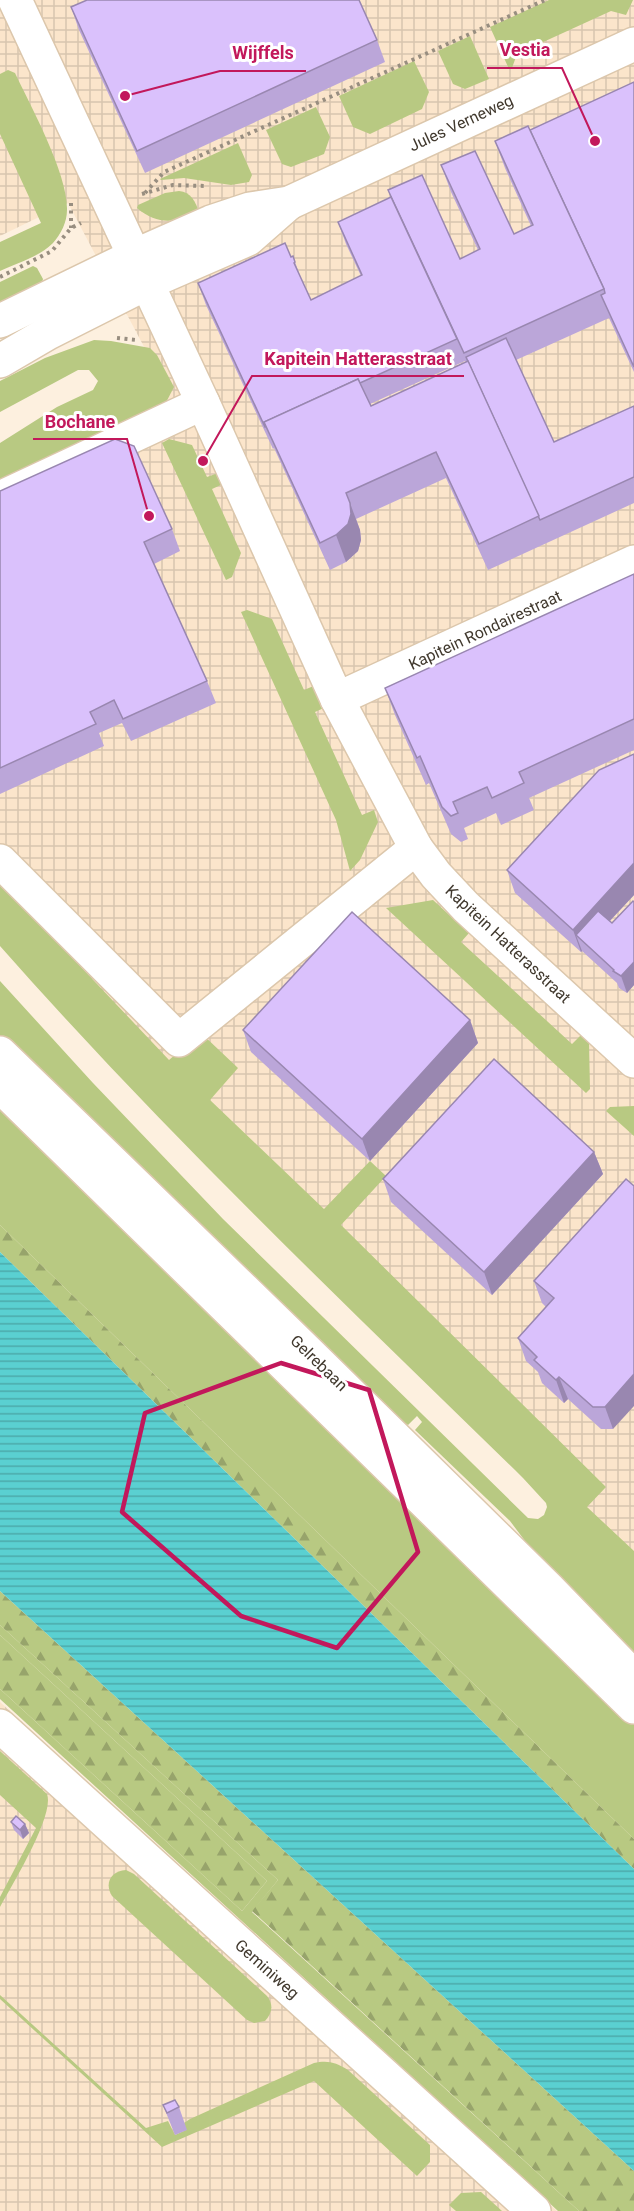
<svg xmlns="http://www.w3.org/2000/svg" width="634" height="2211" viewBox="0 0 634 2211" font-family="Roboto,sans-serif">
  <defs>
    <pattern id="industrial-grid" width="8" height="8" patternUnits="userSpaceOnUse" patternTransform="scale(1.5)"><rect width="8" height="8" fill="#fbe5cb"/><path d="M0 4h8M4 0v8" fill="none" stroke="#d8c5af"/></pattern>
    <pattern id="forest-firs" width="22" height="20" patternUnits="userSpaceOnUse" patternTransform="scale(1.5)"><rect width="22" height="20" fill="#b8c982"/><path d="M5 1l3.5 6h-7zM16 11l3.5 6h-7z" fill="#97a46b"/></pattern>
    <pattern id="water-rules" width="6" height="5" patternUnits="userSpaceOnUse" patternTransform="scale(1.5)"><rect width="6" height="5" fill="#5ad0d1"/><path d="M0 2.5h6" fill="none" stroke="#4caaaa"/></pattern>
  </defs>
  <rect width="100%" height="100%" fill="#fdf0df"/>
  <g fill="url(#industrial-grid)">
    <polygon points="0,0 634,0 634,1568 161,1064 0,882 0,453 151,360 68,203 0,236"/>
    <polygon points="0,1702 557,2211 0,2211"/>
  </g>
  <g fill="#b8c982">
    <polygon points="549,0 633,0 626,15 611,11 517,54 512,68 509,69 490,27"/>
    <polygon points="470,36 489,79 465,89 453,84 438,51"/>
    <polygon points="414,61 429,92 422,109 370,134 353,127 339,96"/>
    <path d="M8 70 15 73C31 107 68 174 67 210 67 222 61 234 53 243 39 257 17 263 0 271V242L41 223 0 134V74Z"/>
    <polygon points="316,107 330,137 324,154 291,167 282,164 266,130"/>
    <polygon points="238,143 252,175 249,182 231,185 184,178 161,180 160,179"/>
    <path d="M179 191C191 192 196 202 199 213 176 222 158 226 137 208L138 205 165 193Z"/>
    <polygon points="33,266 37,268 43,279 42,283 0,307 0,282"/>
    <polygon points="94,340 111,341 150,348 157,355 174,387 160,414 0,487 0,443 57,407 93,390 98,381 89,370 78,370 0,412 0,381 45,358"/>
    <polygon points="169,439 192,445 207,477 218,473 223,484 212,489 241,553 232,577 226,580 162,443"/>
    <polygon points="247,610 272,619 304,690 316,685 326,707 315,712 362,815 374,810 378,822 360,860 350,871 336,820 241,612"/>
    <path d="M0 871 63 948 169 1060 201 1033 238 1068 210 1100 324 1209 370 1161 386 1176 341 1225 606 1487 587 1507 634 1551V1661L565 1594 510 1521 415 1430 422 1422 417 1416 408 1425 355 1389 0 1038V981L93 1083 223 1219 528 1518 538 1519 544 1515 547 1507 546 1503 523 1478C345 1304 165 1133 0 946Z"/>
    <polygon points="433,900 469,933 461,942 572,1044 581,1035 589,1042 590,1089 586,1093 386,908"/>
    <polygon points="0,1106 634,1722 634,1839 0,1225"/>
    <polygon points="634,1106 634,1136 606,1111 610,1107"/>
    <polygon points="0,1625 278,1880 252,1912 579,2211 558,2211 0,1699 0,1689 242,1911 267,1881 0,1635"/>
    <path d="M0 1751 47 1794C55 1815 12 1885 0 1907V1897L36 1828 0 1795Z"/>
    <path d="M126 1870 134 1874 267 1996C274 2005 272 2013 265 2021L254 2023 247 2020 112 1896C104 1883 111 1871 126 1870Z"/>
    <path d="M0 1995 146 2128 168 2121 175 2135 186 2130 184 2123 190 2119 314 2063C327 2060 336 2062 348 2070L430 2145V2162L417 2176 314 2081 162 2147 0 1999Z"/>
    <polygon points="481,2192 502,2211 456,2211 449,2205 461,2193"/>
  </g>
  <g fill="url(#forest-firs)">
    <polygon points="0,1225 634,1839 634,1869 0,1252"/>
    <polygon points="0,1591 634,2171 634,2211 579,2211 252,1911 278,1880 0,1625"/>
    <polygon points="0,1635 267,1881 242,1911 0,1689"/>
  </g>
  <polygon fill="url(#water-rules)" points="0,1252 634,1869 634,2171 0,1591"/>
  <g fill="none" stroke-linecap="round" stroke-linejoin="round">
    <defs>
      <g id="minor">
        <polyline points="15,0 203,403 337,699 416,848 436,875 466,907 634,1061"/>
        <polyline points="0,321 134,256 211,222 250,209 289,203 634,44"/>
        <polyline points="0,361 48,333 147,283 248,239 289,203"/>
        <polyline points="0,498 203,403"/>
        <polyline points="337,699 634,562"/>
        <polyline points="0,861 179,1040 416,848"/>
        <polyline points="0,1053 309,1353 548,1588 634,1677"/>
        <polyline points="0,1086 634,1707"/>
        <polyline points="0,1726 534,2211"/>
      </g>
    </defs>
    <use href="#minor" stroke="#dcc7ac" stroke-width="36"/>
    <g stroke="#988e80" stroke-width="4" stroke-dasharray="3 4.5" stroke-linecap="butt">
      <polyline points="145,193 164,172 545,0"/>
      <polyline points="142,194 173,185 205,186"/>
      <polyline points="71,203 71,228"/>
      <polyline points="0,277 52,251 71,228 81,223"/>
      <polyline points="117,338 136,340"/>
    </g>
    <use href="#minor" stroke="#fff" stroke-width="33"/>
  </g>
  <g fill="#bba6d9" fill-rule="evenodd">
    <polygon points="71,7 377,40 385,62 145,173 79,30"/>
    <path d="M634 82V372L609 318 516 360 554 442 634 406V503L488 570 446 478 356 519 360 530 361 540 358 551 346 562 330 570 274 448 273 449 206 305 198 283 291 257 295 262 302 281 311 300 361 276 346 244 338 222 391 198 388 190 460 259 478 250 451 192 441 165 514 234 531 226 505 168 495 141 530 130ZM465 361 466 362 371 406 370 404Z"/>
    <polygon points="0,491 172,529 180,551 154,564 207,681 216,703 131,741 122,723 99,733 104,746 0,794"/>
    <polygon points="634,574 634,750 529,798 534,810 501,825 496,813 464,828 468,839 461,842 451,834 429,783 426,785 395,715 385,688"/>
    <polygon points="634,754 634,895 610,921 612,923 634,902 634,985 627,993 619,988 617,983 582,951 581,952 515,893 507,870"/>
    <polygon points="470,1020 478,1043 370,1161 251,1052 243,1030"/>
    <polygon points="594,1152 603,1174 492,1295 391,1202 383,1179"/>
    <polygon points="626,1179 613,1429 601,1429 568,1399 564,1403 542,1383 538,1372 526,1361 518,1338 546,1307 542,1303 534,1281"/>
    <polygon points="11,1822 25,1824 29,1833 23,1839 14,1830"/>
    <polygon points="163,2105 179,2107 187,2130 175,2135"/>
  </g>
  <g fill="#9987b0">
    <polygon points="350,503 360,530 361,540 358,551 346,562 336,535"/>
    <polygon points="634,863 634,895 587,945 576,935 582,951 581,952 573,930"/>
    <polygon points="634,962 634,985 627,993 621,976"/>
    <polygon points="470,1020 478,1043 370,1161 362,1139"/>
    <polygon points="594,1152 603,1174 492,1295 484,1272"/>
    <polygon points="634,1374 634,1406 613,1429 605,1407"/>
    <polygon points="559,1377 568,1399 564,1403 556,1380"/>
    <polygon points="25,1824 29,1833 23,1839 20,1830"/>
  </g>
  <g fill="#dac1fc" stroke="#9987b0" stroke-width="1.5">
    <polygon points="87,0 359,0 377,40 137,151 71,7"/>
    <polygon points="634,82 634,367 601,295 605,293 604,289 530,130"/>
    <polygon points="528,126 604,289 464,353 388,190 422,175 460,259 480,249 441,165 475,151 514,234 533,225 495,141"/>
    <polygon points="391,197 457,339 360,383 358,379 264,422 266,426 265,427 198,283 285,243 291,257 293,256 295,262 294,263 311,300 362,275 338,222"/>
    <polygon points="506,338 554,442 634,406 634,477 540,520 466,357"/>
    <polygon points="468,361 539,516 479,544 436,452 346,493 350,503 351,514 348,524 336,535 320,543 264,422 358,379 371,406"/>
    <polygon points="115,439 134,446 172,529 144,542 207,681 123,719 114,700 90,712 96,724 0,768 0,491"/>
    <polygon points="634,574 634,719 519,772 524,783 492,798 487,787 453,802 458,813 451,816 442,807 420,756 417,758 385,688"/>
    <polygon points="634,754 634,863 573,930 507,870 599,770"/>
    <polygon points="633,901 634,902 634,962 621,976 613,971 614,970 576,935 598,911 612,923"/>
    <polygon points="352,912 470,1020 362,1139 243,1030"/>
    <polygon points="494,1059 594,1152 484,1272 383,1179"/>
    <polygon points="626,1179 634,1186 634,1374 605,1407 593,1407 559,1377 556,1380 534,1360 537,1357 518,1338 554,1298 534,1281"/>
    <polygon points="16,1816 25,1824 20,1830 11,1822"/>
    <polygon points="175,2100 179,2107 167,2113 163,2105"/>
  </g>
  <path fill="none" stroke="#c2185b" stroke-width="4.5" stroke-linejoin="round" d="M281 1363 369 1390 418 1552 337 1648 241 1616 122 1512 145 1413Z"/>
  <g text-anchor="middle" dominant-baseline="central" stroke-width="6" stroke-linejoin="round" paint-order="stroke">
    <g font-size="16" fill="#41392e" stroke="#fff">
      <text transform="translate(461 123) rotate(-25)">Jules Verneweg</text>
      <text transform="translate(485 630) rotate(-25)">Kapitein Rondairestraat</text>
      <text transform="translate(508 944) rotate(43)">Kapitein Hatterasstraat</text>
      <text transform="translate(319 1363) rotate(44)">Gelrebaan</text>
      <text transform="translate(267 1969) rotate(42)">Geminiweg</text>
    </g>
  </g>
  <path fill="none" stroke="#c2185b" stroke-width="2" d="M595 141L562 68H487M125 96L220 71H306M203 461L252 376H464M149 516L127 439H33"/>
  <g fill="#c2185b" stroke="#fff" stroke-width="2">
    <circle cx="595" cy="141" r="6"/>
    <circle cx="125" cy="96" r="6"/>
    <circle cx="203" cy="461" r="6"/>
    <circle cx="149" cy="516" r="6"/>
  </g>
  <g font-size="18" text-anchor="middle" font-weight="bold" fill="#c2185b" stroke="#fff" stroke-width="6" stroke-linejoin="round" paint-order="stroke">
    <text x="525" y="56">Vestia</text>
    <text x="263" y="59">Wijffels</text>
    <text x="358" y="365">Kapitein Hatterasstraat</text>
    <text x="80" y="428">Bochane</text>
  </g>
</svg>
